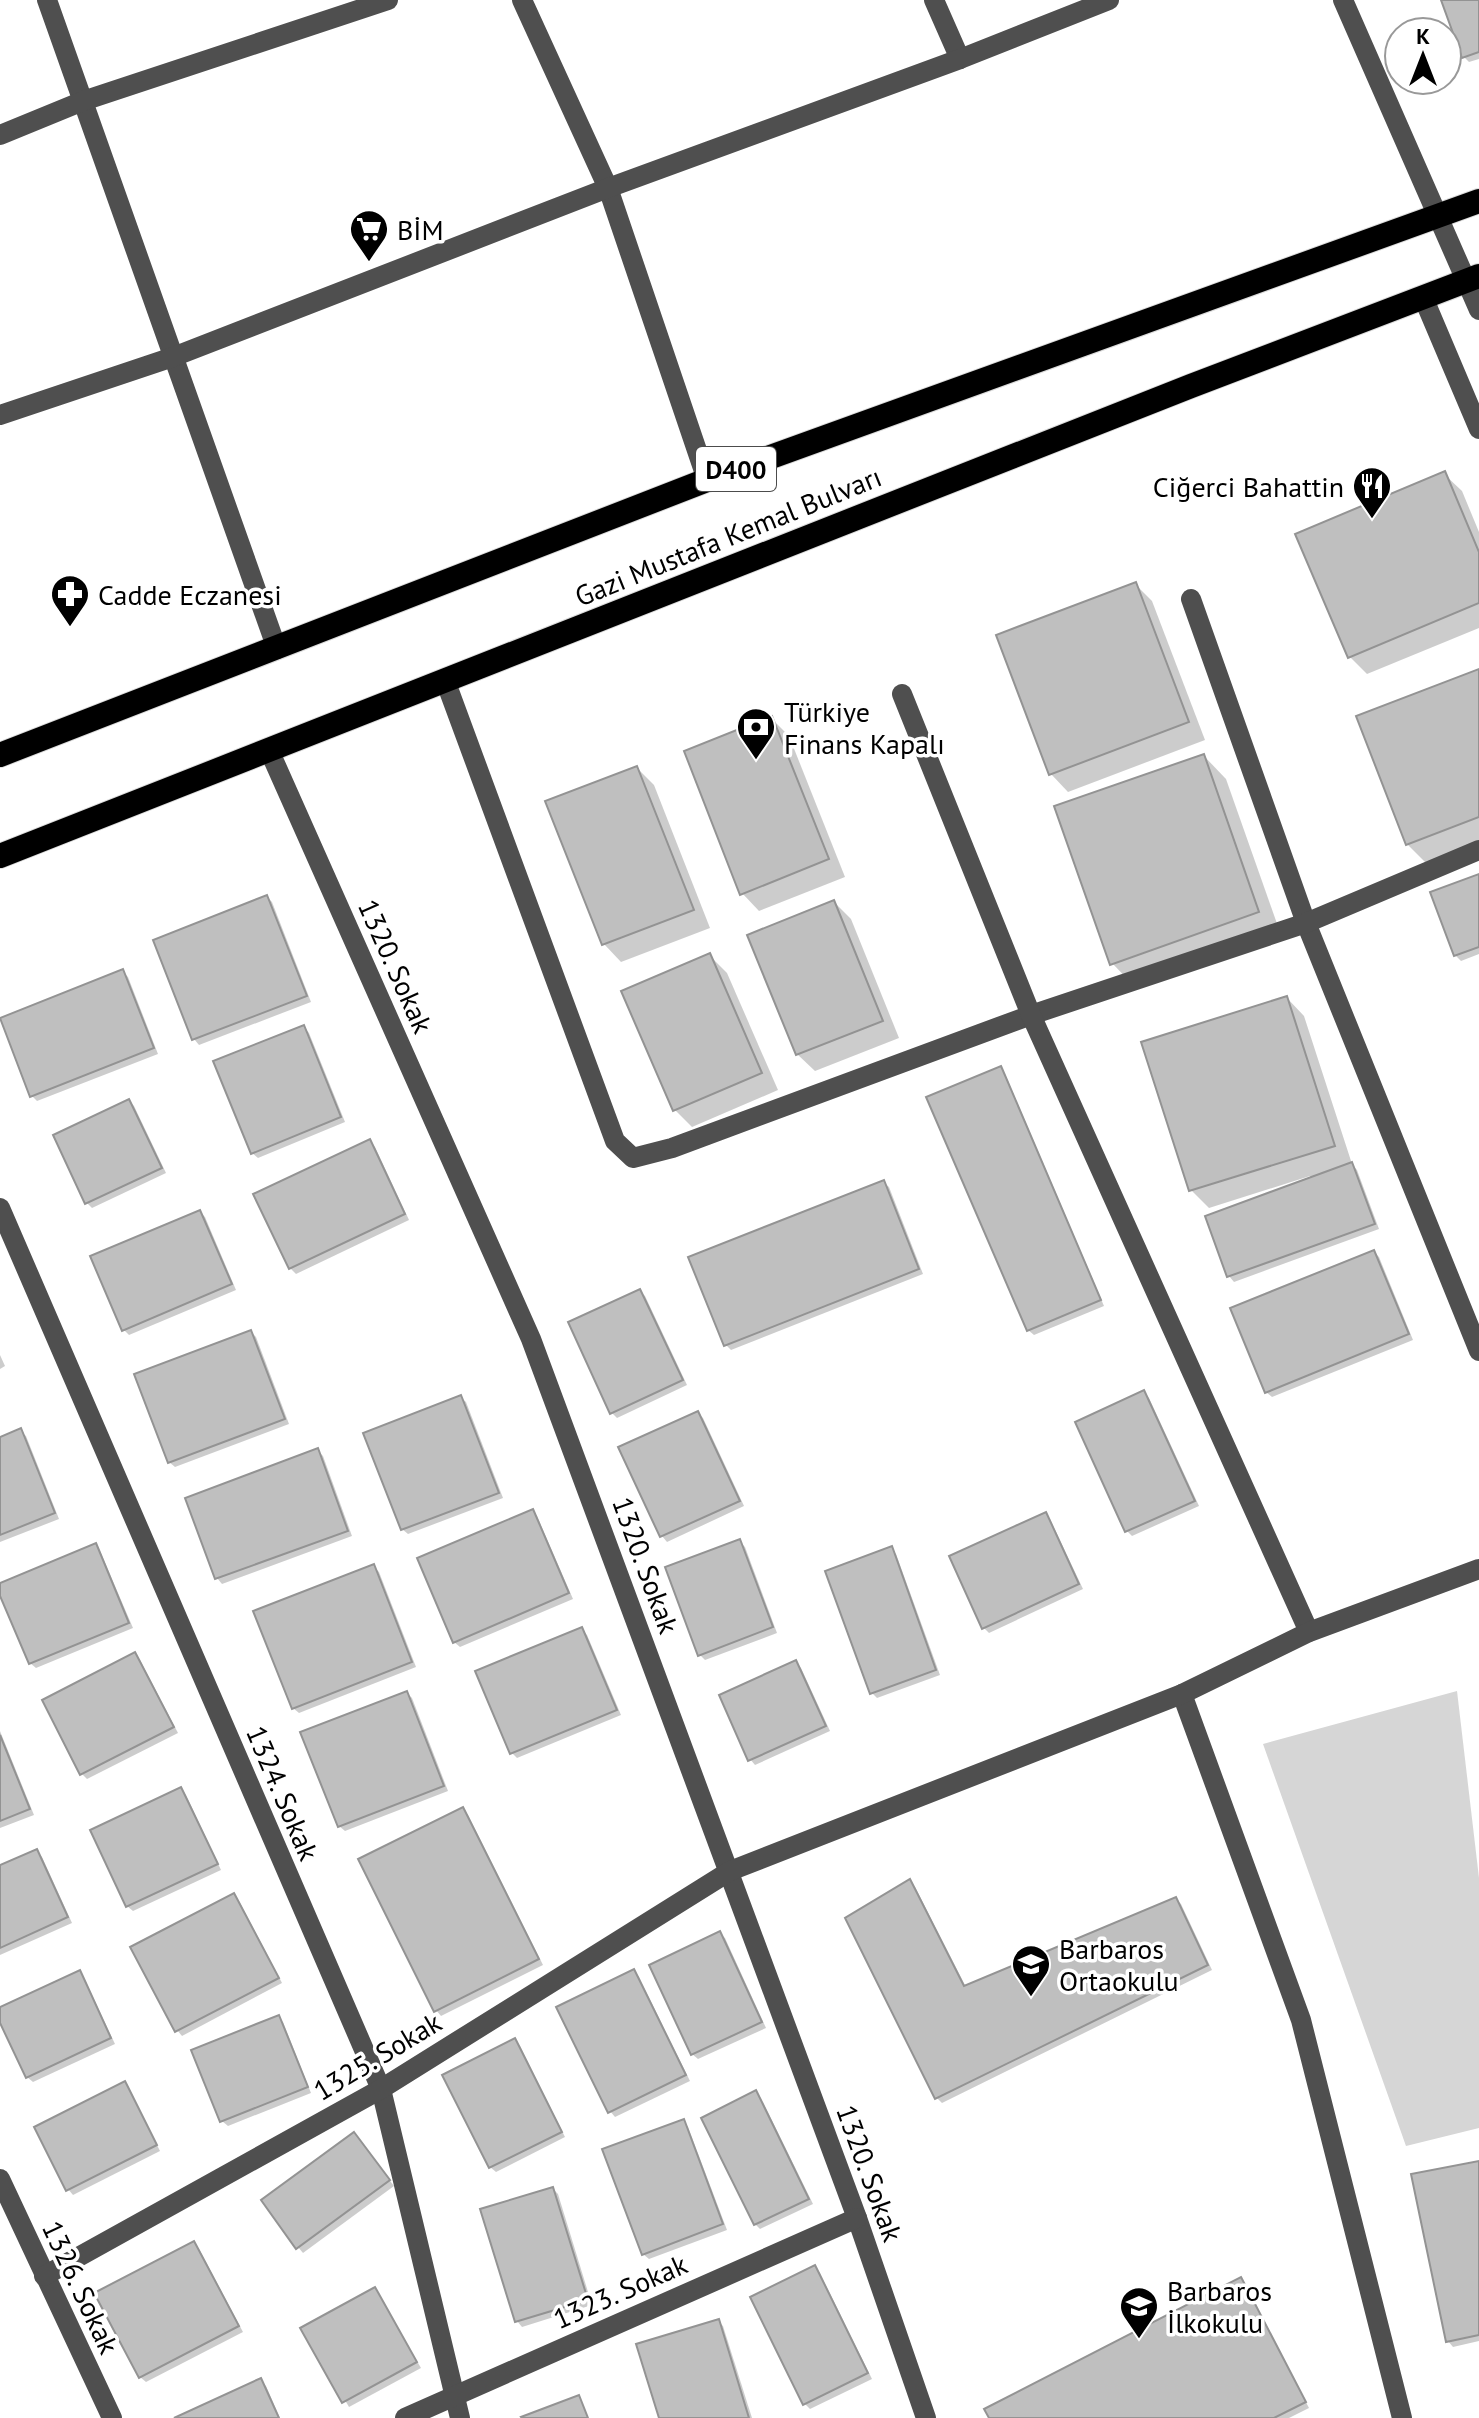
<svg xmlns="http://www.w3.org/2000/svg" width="1479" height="2418" viewBox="0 0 1479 2418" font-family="'PT Sans',sans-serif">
  <rect width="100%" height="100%" fill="#fff"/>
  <polygon fill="#d6d6d6" points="1457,1691 1479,1878 1479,2128 1406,2146 1263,1744"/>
  <g fill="#0003">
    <polygon points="1443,0 1479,0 1479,59 1469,62 1464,57"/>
    <polygon points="1444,474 1462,491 1479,532 1479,628 1367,674 1350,657"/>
    <polygon points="1135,584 1152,601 1205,740 1068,792 1051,774"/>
    <polygon points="1479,672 1479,848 1430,867 1407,844"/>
    <polygon points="772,719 789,736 845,877 759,911 742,893"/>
    <polygon points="1204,756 1226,779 1281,935 1134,986 1112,963"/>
    <polygon points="637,768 654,785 710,928 621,962 604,944"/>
    <polygon points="1479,876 1479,954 1461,961 1455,955"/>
    <polygon points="267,897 272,902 311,1002 199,1045 194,1039"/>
    <polygon points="834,902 851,919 899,1038 815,1071 797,1054"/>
    <polygon points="709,955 727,973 778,1090 692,1127 675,1110"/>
    <polygon points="122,971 128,977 158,1054 37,1101 32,1096"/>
    <polygon points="1287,998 1304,1016 1352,1164 1357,1170 1379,1229 1234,1282 1229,1276 1207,1218 1311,1179 1310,1176 1209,1208 1191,1190"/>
    <polygon points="304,1027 309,1033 345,1122 258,1158 252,1153"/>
    <polygon points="1000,1068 1005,1074 1104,1306 1034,1335 1028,1330"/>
    <polygon points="129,1101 134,1106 166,1173 92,1208 87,1203"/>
    <polygon points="369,1141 375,1147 409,1220 296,1274 290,1268"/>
    <polygon points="883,1182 889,1187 923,1274 731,1350 726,1345"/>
    <polygon points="200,1212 205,1217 236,1290 129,1335 124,1330"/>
    <polygon points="1374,1252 1379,1257 1413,1340 1272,1397 1266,1392"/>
    <polygon points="639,1291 645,1296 687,1385 617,1418 612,1413"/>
    <polygon points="251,1332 256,1337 289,1424 175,1467 169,1462"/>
    <polygon points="0,1355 5,1366 0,1369"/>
    <polygon points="1144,1393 1149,1398 1199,1506 1132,1536 1127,1531"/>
    <polygon points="460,1397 466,1402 503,1498 408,1534 402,1529"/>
    <polygon points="698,1413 703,1418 744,1506 667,1542 662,1536"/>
    <polygon points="20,1431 26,1436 59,1519 0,1542 0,1439"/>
    <polygon points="318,1451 323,1456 352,1536 222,1584 217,1578"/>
    <polygon points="532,1511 537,1516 573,1599 460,1647 454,1642"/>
    <polygon points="1045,1514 1050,1519 1083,1589 989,1633 984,1628"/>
    <polygon points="739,1541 745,1547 777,1633 705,1660 700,1655"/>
    <polygon points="95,1546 100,1551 133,1628 36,1668 30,1663 0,1590 0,1585"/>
    <polygon points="891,1549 896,1554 940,1675 877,1698 871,1692"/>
    <polygon points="373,1566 379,1572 416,1667 299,1713 293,1708"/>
    <polygon points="581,1630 587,1635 621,1715 517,1758 512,1753"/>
    <polygon points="135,1655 140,1660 178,1733 87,1779 82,1774"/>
    <polygon points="796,1663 801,1668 830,1731 755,1765 750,1759"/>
    <polygon points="407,1693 412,1698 448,1791 345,1831 339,1826"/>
    <polygon points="0,1731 34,1815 0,1828"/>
    <polygon points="181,1789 186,1795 221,1870 133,1911 127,1906"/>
    <polygon points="462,1809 468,1815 543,1965 441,2016 436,2010"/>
    <polygon points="36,1851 42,1857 72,1923 0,1955 0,1868"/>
    <polygon points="910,1882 915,1887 966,1987 1176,1899 1181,1904 1212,1970 942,2103 936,2097"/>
    <polygon points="234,1896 239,1901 282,1983 182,2036 177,2030"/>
    <polygon points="719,1933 725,1938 766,2028 698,2059 692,2054"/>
    <polygon points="634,1971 639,1977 690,2081 615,2117 610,2111"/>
    <polygon points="79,1973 84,1978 115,2044 33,2082 27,2077 0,2018 0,2010"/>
    <polygon points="278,2017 283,2022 311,2093 228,2126 222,2121"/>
    <polygon points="514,2041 520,2046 565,2137 496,2172 490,2167"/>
    <polygon points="124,2083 129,2089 160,2151 73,2195 68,2189"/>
    <polygon points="756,2093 761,2098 813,2204 760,2229 755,2224"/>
    <polygon points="683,2121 688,2127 727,2230 649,2259 643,2254"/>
    <polygon points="359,2140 394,2186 303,2253 298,2247"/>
    <polygon points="1479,2163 1479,2341 1453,2347 1448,2341"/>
    <polygon points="553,2189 558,2194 592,2305 522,2327 517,2321"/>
    <polygon points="194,2244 199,2249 243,2332 146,2382 140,2377"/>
    <polygon points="815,2267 820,2273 872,2379 810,2409 805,2404"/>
    <polygon points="1241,2280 1246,2285 1309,2408 1289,2418 991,2418"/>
    <polygon points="375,2290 421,2368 349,2407 303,2329"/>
    <polygon points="718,2321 723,2326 752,2418 661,2418"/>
    <polygon points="260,2381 266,2386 280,2418 179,2418"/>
  </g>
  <g fill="#bfbfbf" stroke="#939393" stroke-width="2">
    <polygon points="1441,0 1479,0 1479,52 1462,58"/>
    <polygon points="1445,471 1479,552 1479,603 1348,658 1295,534"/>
    <polygon points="1136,582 1189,722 1049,775 996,635"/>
    <polygon points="1479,669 1479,817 1406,845 1356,716"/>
    <polygon points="772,716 829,859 740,895 684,751"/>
    <polygon points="1204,754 1259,912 1110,965 1054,806"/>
    <polygon points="637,766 694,910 602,945 545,801"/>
    <polygon points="1479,874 1479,947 1454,956 1430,892"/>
    <polygon points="267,895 307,996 192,1040 153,940"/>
    <polygon points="834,900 883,1021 796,1055 747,935"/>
    <polygon points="710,953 762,1073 673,1111 621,991"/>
    <polygon points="123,969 154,1048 30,1097 0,1018"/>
    <polygon points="1287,996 1335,1146 1189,1191 1141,1042"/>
    <polygon points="304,1025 341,1117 251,1154 213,1061"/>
    <polygon points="1001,1066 1101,1300 1027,1331 926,1097"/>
    <polygon points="129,1099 162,1168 85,1204 53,1135"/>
    <polygon points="370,1139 405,1214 289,1269 253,1194"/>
    <polygon points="1352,1162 1375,1224 1227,1277 1205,1216"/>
    <polygon points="884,1180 919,1269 724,1346 688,1257"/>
    <polygon points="200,1210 232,1284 122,1331 90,1256"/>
    <polygon points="1374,1250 1409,1334 1265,1393 1230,1308"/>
    <polygon points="640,1289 683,1380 610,1414 568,1322"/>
    <polygon points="251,1330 285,1419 168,1463 134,1374"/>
    <polygon points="1144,1390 1195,1501 1125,1532 1075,1422"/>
    <polygon points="461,1395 499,1493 401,1530 363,1433"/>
    <polygon points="698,1411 740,1501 660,1537 618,1447"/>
    <polygon points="21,1428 55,1513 0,1535 0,1437"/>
    <polygon points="318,1448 348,1531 215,1579 185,1498"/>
    <polygon points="533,1509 569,1593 453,1643 417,1558"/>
    <polygon points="1046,1512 1079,1584 982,1629 949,1556"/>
    <polygon points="740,1539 773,1627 698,1656 665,1567"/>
    <polygon points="96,1543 129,1623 29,1664 0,1596 0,1583"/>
    <polygon points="892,1546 936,1670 870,1694 825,1571"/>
    <polygon points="374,1564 412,1662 292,1709 253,1611"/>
    <polygon points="582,1627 617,1710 510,1754 475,1671"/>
    <polygon points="135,1652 174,1727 80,1775 42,1700"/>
    <polygon points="796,1660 826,1726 748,1761 719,1695"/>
    <polygon points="407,1691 444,1786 338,1827 300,1732"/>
    <polygon points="0,1735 30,1809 0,1821"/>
    <polygon points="181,1787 218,1864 126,1907 90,1830"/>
    <polygon points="463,1807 539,1959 434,2012 358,1859"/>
    <polygon points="37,1849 68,1917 0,1948 0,1865"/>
    <polygon points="910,1879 964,1986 1176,1897 1208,1965 935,2099 845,1918"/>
    <polygon points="234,1893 279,1978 175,2032 130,1947"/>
    <polygon points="720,1931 762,2022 691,2055 649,1965"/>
    <polygon points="634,1969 686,2075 608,2113 556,2007"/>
    <polygon points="80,1970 111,2038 26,2078 0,2023 0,2007"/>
    <polygon points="279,2015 308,2087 220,2122 191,2050"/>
    <polygon points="515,2038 562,2132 489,2168 442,2075"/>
    <polygon points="125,2081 157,2145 66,2191 34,2127"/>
    <polygon points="756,2090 809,2199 754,2225 701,2118"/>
    <polygon points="684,2119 723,2224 642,2255 602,2149"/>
    <polygon points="354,2132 390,2180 296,2249 261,2200"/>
    <polygon points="1479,2161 1479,2335 1446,2342 1411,2174"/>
    <polygon points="553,2187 588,2300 515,2322 480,2209"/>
    <polygon points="194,2241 239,2326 139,2378 94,2293"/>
    <polygon points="815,2265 868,2373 803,2405 750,2297"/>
    <polygon points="1241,2277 1306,2402 1274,2418 989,2418 984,2409"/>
    <polygon points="375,2287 417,2362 342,2403 300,2328"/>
    <polygon points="719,2319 749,2418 659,2418 636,2344"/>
    <polygon points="261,2378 279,2418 174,2418"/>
    <polygon points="579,2395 588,2418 522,2418 521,2417"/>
  </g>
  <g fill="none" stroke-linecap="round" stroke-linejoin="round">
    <defs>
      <g id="highway">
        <polyline points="0,755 707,480 1479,201"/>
        <polyline points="0,856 1191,386 1479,276"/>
      </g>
    </defs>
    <use href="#highway" stroke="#dbdbdb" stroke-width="26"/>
    <g stroke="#4f4f4f" stroke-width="20">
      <polyline points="47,0 277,649"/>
      <polyline points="522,0 608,188 707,480"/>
      <polyline points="934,0 960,59"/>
      <polyline points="1343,0 1479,310"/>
      <polyline points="0,135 83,101 388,0"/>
      <polyline points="1423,297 1479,429"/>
      <polyline points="0,415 173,357 608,188 960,59 1109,0"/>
      <polyline points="1191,599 1306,923 1479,1351"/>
      <polyline points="445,680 615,1141 633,1158 672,1148 1031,1015 1306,923 1479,850"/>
      <polyline points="902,694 1031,1015 1309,1632"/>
      <polyline points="269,750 531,1339 857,2218 926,2418"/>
      <polyline points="0,1208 381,2089 460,2418"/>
      <polyline points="1182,1694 1301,2020 1402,2418"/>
      <polyline points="0,2179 112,2418"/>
      <polyline points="44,2276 381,2089 730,1871 1182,1694 1309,1632 1479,1569"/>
      <polyline points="405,2418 857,2218"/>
    </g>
    <use href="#highway" stroke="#000" stroke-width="24"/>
  </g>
  <defs>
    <symbol id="supermarket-pin" viewBox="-11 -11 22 30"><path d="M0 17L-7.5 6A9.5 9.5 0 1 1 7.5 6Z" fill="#000" stroke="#fff"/><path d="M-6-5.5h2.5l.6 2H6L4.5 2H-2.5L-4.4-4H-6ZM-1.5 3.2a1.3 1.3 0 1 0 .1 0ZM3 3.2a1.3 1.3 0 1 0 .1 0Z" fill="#fff"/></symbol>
    <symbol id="restaurant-pin" viewBox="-11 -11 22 30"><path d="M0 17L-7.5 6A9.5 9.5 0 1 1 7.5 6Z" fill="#000" stroke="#fff"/><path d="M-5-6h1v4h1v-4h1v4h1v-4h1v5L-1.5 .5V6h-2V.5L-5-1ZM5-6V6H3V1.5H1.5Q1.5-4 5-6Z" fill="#fff"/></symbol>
    <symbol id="pharmacy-pin" viewBox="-11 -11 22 30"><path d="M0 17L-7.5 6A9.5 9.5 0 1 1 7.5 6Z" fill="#000" stroke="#fff"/><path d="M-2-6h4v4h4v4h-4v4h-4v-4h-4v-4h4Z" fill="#fff"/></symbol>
    <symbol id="bank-pin" viewBox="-11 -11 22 30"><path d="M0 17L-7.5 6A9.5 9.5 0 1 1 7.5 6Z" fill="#000" stroke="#fff"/><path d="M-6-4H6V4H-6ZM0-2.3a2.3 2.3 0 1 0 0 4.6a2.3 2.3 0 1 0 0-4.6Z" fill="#fff"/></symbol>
    <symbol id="school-pin" viewBox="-11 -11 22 30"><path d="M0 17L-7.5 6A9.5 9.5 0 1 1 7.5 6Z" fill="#000" stroke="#fff"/><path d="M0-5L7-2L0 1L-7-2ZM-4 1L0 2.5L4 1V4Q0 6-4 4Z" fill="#fff"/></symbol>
  </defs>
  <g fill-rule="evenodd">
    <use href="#supermarket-pin" x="347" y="207" width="44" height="60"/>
    <use href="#restaurant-pin" x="1350" y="464" width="44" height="60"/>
    <use href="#pharmacy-pin" x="48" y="572" width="44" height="60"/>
    <use href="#bank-pin" x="734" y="705" width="44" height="60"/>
    <use href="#school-pin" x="1009" y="1942" width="44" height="60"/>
    <use href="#school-pin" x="1117" y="2284" width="44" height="60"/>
  </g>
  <g text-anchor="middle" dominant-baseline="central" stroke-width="7" stroke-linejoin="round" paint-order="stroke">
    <rect fill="#fff" stroke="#4c4c4c" stroke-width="2" x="696" y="447" width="80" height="44" rx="6"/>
    <g font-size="26" font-weight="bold" fill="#000">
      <text x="736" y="469">D400</text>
    </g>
    <g font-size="28" fill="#000" stroke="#fff" text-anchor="start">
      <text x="397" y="229">BİM</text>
      <text x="1344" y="486" text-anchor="end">Ciğerci Bahattin</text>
      <text x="98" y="594">Cadde Eczanesi</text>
      <text x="784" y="711">Türkiye<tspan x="784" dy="32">Finans Kapalı</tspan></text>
      <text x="1059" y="1948">Barbaros<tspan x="1059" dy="32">Ortaokulu</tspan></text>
      <text x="1167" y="2290">Barbaros<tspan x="1167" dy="32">İlkokulu</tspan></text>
    </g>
    <g font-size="28" fill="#000" stroke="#fff">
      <text transform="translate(728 536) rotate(-22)">Gazi Mustafa Kemal Bulvarı</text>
      <text transform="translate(396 966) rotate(66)">1320. Sokak</text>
      <text transform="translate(646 1565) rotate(70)">1320. Sokak</text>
      <text transform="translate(283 1793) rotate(67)">1324. Sokak</text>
      <text transform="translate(377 2056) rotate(-31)">1325. Sokak</text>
      <text transform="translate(870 2173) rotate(70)">1320. Sokak</text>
      <text transform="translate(81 2287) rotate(65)">1326. Sokak</text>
      <text transform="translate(620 2291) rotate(-24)">1323. Sokak</text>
    </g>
  </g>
  <g transform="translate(1423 56)"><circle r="38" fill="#ffffff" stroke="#999999" stroke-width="2"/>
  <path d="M0-6L14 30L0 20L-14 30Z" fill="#000000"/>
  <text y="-12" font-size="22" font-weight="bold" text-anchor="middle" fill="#000000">K</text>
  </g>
</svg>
